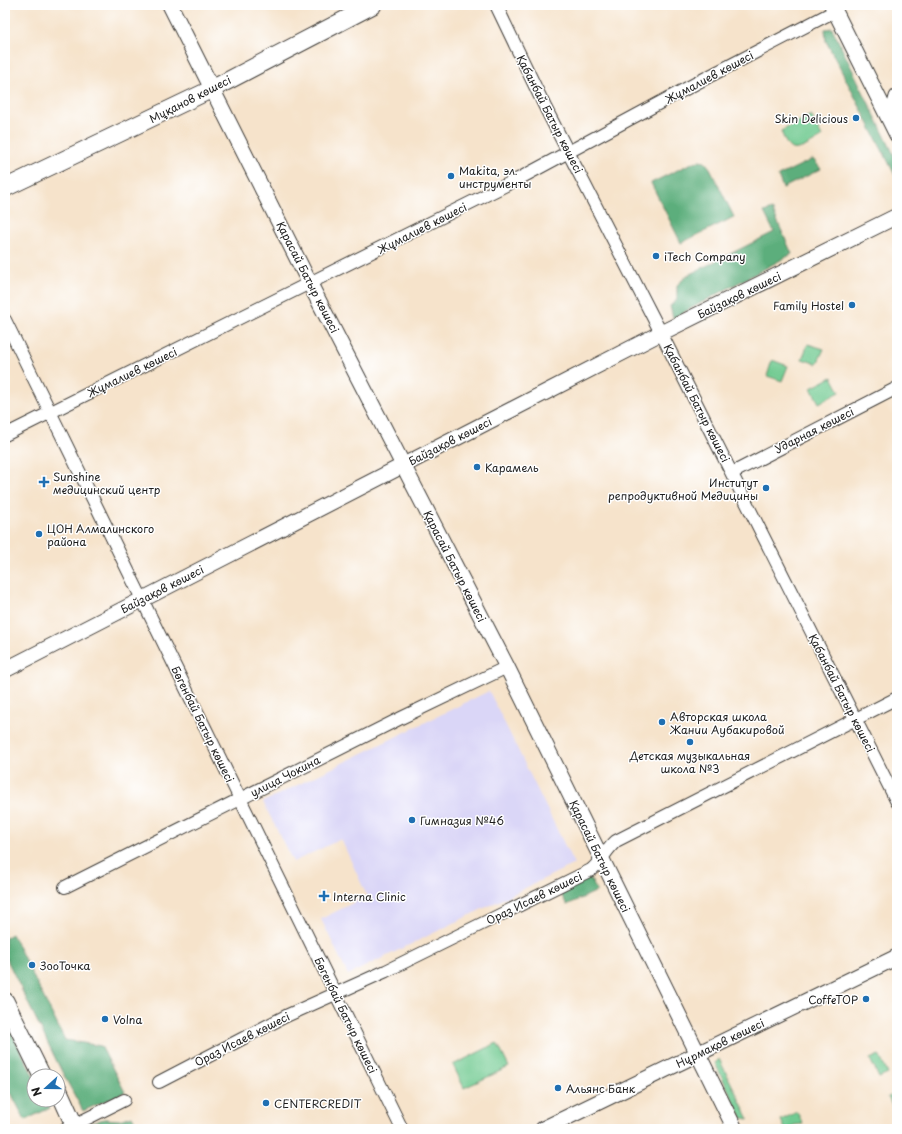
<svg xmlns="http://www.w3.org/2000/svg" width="902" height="1134" viewBox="0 0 902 1134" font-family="'Playpen Sans',sans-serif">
  <rect width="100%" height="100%" fill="#fff"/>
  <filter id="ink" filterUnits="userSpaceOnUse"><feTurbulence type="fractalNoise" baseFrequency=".025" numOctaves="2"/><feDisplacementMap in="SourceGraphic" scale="8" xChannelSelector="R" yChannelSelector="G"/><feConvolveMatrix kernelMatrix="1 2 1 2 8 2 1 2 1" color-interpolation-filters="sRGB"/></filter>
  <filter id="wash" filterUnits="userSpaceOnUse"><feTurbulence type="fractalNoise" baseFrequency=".012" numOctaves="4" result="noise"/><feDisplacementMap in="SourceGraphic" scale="16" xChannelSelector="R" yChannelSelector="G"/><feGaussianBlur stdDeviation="0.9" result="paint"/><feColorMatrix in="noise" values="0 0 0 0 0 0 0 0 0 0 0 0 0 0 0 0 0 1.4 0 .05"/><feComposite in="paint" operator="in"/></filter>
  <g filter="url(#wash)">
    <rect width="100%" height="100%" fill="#f6e3cb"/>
    <polygon fill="#dad6f7" points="489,691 574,864 348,975 321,919 367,896 341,839 293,862 263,802"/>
    <g fill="#71ca91" stroke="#467356">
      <path d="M811 115 822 137C814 141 795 156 788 146 785 142 783 136 781 131Z"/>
      <polygon points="808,344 824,349 817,364 802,359"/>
      <polygon points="772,360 788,366 782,381 767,376"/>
      <polygon points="832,377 840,392 819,403 811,388"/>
      <polygon points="497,1043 509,1067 464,1088 453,1065"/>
      <polygon points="879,1055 888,1074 879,1078 870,1059"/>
      <polygon points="719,1059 749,1119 742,1118 715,1063"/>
      <polygon points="897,1092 897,1116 888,1097"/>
      <polygon points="797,1112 803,1124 794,1125 789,1129 785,1129 781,1120"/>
    </g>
    <g fill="#5cae7b" stroke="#3c654c">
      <polygon points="832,28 897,161 897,179 826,41 825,29"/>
      <polygon points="813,159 821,169 783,188 778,176"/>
      <polygon points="699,161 705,162 710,168 734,217 681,243 651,183 694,162"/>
      <polygon points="772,209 792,254 673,318 670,306 677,300 677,285 688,275 774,232 764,212"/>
      <polygon points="590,878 597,891 567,905 560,893"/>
      <polygon points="12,934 65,1040 101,1046 125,1092 83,1111 62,1072 5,956 5,938"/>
      <polygon points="5,1020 34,1077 34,1100 46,1100 50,1108 25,1120 12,1095 5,1091"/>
      <polygon points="132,1116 139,1129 93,1129 91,1123 104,1119 119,1120"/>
    </g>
  </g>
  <g filter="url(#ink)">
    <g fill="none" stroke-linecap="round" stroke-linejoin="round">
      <defs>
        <g id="minor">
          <polyline points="496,5 546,109 661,333 897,802"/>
          <polyline points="5,320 402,1129"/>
          <polyline points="5,435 522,177 704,79 835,11"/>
          <polyline points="732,473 897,388"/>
          <polyline points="65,887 401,718 507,667"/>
          <path d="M159 1082 286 1016 386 971 591 870C601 862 606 850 616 841L897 698"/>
          <polyline points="66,1129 124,1100"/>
        </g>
        <g id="tertiary">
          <polyline points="170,5 310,284 507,667 735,1129"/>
          <polyline points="832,5 897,135"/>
          <path d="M897 125C894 116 893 107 897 97"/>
          <polyline points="5,670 653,337 897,216"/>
          <polyline points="543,1129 897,957"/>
        </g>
        <g id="secondary">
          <polyline points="5,188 212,89 373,5"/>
          <polyline points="5,1001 42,1076"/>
          <polyline points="58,1089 76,1129"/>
        </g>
      </defs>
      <use href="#minor" stroke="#3d3a36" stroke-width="14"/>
      <use href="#tertiary" stroke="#3d3a36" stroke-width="17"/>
      <use href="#secondary" stroke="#3d3a36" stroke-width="19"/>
      <use href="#minor" stroke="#fff" stroke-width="12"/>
      <use href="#tertiary" stroke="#fff" stroke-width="15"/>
      <use href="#secondary" stroke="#fff" stroke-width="17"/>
    </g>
  </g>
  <g fill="#1f6fb2" stroke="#fff" stroke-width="1.5">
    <circle cx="856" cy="118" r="4"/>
    <circle cx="451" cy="176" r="4"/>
    <circle cx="656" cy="256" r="4"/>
    <circle cx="852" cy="305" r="4"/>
    <circle cx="477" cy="467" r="4"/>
    <path d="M42 476h4v4h4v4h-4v4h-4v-4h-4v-4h4z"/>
    <circle cx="766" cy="488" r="4"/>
    <circle cx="39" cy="534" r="4"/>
    <circle cx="662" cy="722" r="4"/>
    <circle cx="690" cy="742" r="4"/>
    <circle cx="412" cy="820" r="4"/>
    <path d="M322 890h4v4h4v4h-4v4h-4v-4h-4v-4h4z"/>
    <circle cx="32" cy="965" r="4"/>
    <circle cx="866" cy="999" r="4"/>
    <circle cx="105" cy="1019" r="4"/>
    <circle cx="558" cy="1088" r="4"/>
    <circle cx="266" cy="1103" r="4"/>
  </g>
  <g text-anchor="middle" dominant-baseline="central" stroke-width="3" stroke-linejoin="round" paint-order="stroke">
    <g font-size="11" fill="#1c1c1c" stroke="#fff">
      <text transform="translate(709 77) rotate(-28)">Жұмалиев көшесі</text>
      <text transform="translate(190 99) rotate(-27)">Мұқанов көшесі</text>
      <text transform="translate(550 114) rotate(63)">Қабанбай Батыр көшесі</text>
      <text transform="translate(422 228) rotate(-27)">Жұмалиев көшесі</text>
      <text transform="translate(308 277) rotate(63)">Қарасай Батыр көшесі</text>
      <text transform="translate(739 295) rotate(-26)">Байзақов көшесі</text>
      <text transform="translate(132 372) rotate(-26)">Жұмалиев көшесі</text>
      <text transform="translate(697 403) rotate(63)">Қабанбай Батыр көшесі</text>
      <text transform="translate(814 430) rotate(-27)">Ударная көшесі</text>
      <text transform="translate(450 441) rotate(-27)">Байзақов көшесі</text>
      <text transform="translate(455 566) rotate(63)">Қарасай Батыр көшесі</text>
      <text transform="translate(162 589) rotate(-27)">Байзақов көшесі</text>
      <text transform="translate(842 693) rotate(63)">Қабанбай Батыр көшесі</text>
      <text transform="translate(203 724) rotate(64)">Бөгенбай Батыр көшесі</text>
      <text transform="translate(285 776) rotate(-27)">улица Чокина</text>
      <text transform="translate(600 856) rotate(64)">Қарасай Батыр көшесі</text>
      <text transform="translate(534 898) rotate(-26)">Ораз Исаев көшесі</text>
      <text transform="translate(346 1015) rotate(64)">Бөгенбай Батыр көшесі</text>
      <text transform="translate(242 1039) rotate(-27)">Ораз Исаев көшесі</text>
      <text transform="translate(720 1043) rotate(-26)">Нұрмақов көшесі</text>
    </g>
    <g font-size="11" fill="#1c1c1c" stroke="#fff" text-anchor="start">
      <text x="848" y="118" text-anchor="end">Skin Delicious</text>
      <text x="459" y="170">Makita, эл.<tspan x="459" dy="13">инструменты</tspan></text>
      <text x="664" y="256">iTech Company</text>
      <text x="844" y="305" text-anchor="end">Family Hostel</text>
      <text x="485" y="467">Карамель</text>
      <text x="53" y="476">Sunshine<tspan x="53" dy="13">медицинский центр</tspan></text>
      <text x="758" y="482" text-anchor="end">Институт<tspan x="758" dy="13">репродуктивной Медицины</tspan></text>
      <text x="47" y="528">ЦОН Алмалинского<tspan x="47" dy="13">района</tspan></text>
      <text x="670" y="716">Авторская школа<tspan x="670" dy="13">Жании Аубакировой</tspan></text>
      <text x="690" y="755" text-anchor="middle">Детская музыкальная<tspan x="690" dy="13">школа №3</tspan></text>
      <text x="420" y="820">Гимназия №46</text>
      <text x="333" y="896">Interna Clinic</text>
      <text x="40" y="965">ЗооТочка</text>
      <text x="858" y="999" text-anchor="end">CoffeTOP</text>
      <text x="113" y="1019">Volna</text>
      <text x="566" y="1088">Альянс Банк</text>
      <text x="274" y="1103">CENTERCREDIT</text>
    </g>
  </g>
  <rect width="902" height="1134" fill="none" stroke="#fff" stroke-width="20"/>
  <g transform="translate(46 1088) rotate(249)"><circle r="19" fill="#ffffff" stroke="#a4a4a4"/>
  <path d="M0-3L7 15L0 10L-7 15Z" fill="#1f6fb2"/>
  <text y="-6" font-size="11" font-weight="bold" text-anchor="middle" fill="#1c1c1c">N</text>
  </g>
</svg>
